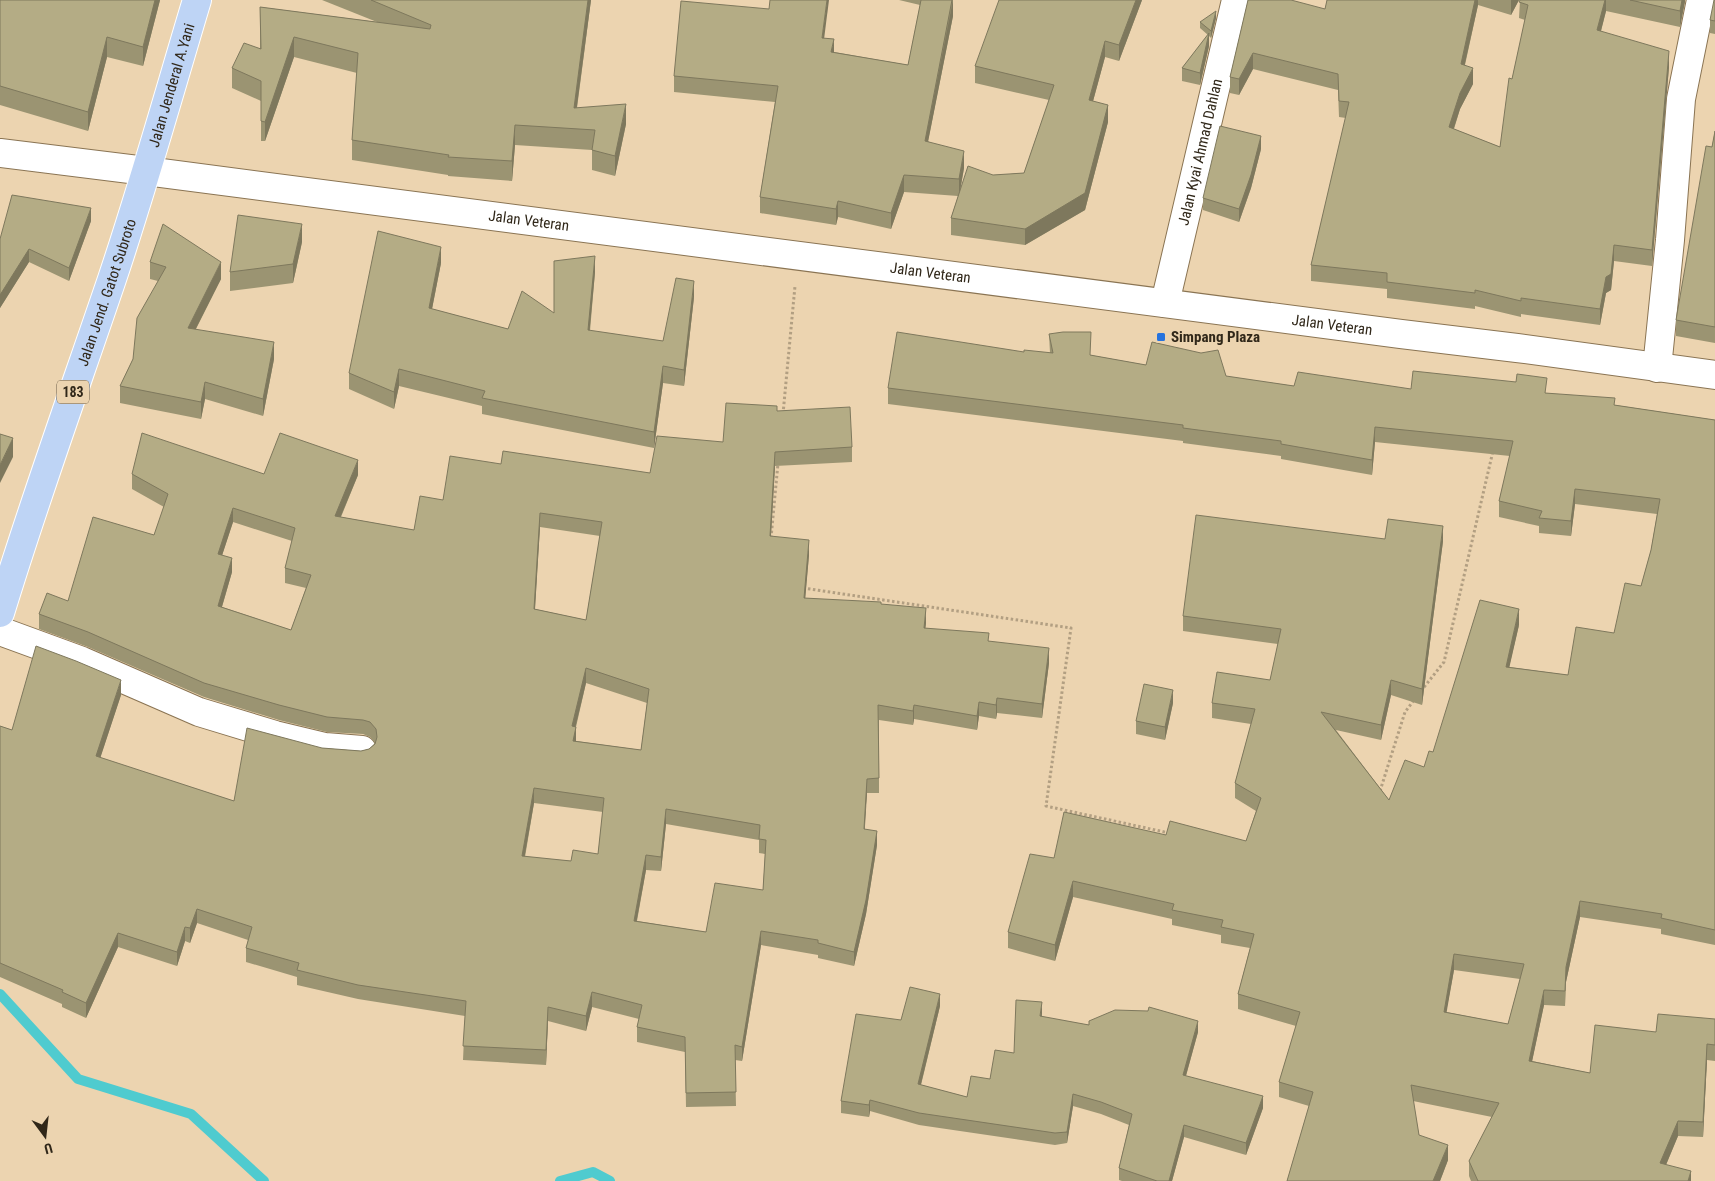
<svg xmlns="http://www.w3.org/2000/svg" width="1715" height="1181" viewBox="0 0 1715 1181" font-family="'Roboto Condensed',sans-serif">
  <rect width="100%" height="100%" fill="#ecd4b0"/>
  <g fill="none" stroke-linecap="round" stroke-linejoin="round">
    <g stroke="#4fcbcf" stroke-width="10">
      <polyline points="0,994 78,1079 191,1114 264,1181"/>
      <polyline points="560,1181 593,1172 610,1181"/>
    </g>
    <defs>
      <g id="minor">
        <polyline points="0,153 146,171"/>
        <polyline points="1657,368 1670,240 1681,99 1701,0"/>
        <polyline points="0,631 82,661 199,712 275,735 325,747 362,750"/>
      </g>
      <g id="tertiary">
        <path id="s1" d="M1165 303 1236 0"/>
      </g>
      <g id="secondary">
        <path id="s2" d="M146 171 1401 334 1517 348 1715 375"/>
      </g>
      <g id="primary">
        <path id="s3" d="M0 613C34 501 74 391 112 279 143 187 169 93 197 0"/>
      </g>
    </defs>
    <use href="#minor" stroke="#8a7453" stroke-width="30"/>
    <use href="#tertiary" stroke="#8a7453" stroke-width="30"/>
    <use href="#secondary" stroke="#8a7453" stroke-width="30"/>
    <use href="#primary" stroke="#fff" stroke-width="30"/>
    <g stroke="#b29f82" stroke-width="3" stroke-dasharray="2.5 2.5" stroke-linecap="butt">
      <polyline points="783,414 795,286"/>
      <polyline points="771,538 778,463"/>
      <polyline points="803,588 1071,628 1046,806 1169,833"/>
      <polyline points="1421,691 1444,662 1493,451"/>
      <polyline points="1380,791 1405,712 1414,700"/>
    </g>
    <use href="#minor" stroke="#fff" stroke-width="28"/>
    <use href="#tertiary" stroke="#fff" stroke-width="28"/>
    <use href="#secondary" stroke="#fff" stroke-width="28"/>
    <use href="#primary" stroke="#bed4f5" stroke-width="28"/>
  </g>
  <g fill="#9b9472" fill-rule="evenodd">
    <polygon points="0,0 160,0 143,66 107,57 88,131 0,105"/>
    <polygon points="322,0 591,0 577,108 626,124 615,176 592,170 592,150 515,145 512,181 448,176 448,175 352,160 352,140 357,73 294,57 265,141 261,141 261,101 232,88 232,68 260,49 260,7 377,22"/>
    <polygon points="899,0 953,0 953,16 928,141 964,168 960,192 993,175 1024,173 1049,100 975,83 975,66 1142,0 1119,61 1105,57 1093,101 1108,122 1085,210 1025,245 951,235 951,218 958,196 904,192 891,229 838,217 836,225 760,213 760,197 775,102 674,92 674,76 769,9 824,38 834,52 908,65 920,5"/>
    <polygon points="1248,0 1325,9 1327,0 1519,0 1511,15 1478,5 1465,65 1473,84 1460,109 1454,129 1500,147 1512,79 1525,20 1519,18 1520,0 1685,0 1680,27 1606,11 1601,31 1669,67 1652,266 1614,261 1611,290 1606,293 1600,325 1521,314 1521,317 1475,306 1475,309 1387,298 1387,289 1311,281 1311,265 1346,118 1339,117 1338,90 1253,69 1239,95 1230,93 1230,77"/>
    <polygon points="1715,0 1715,34 1710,33 1710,20"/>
    <polygon points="1216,18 1211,38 1209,36 1209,46 1200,85 1182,81 1182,68 1208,35 1200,28 1200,22"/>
    <polygon points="1715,131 1715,343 1676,336 1676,320"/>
    <polygon points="1261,149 1251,188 1239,222 1203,210 1203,198"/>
    <polygon points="91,221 69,281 29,262 0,308 0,239"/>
    <polygon points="302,242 293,283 230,291 230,272"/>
    <polygon points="150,262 221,279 196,329 274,359 263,416 205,399 201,419 120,403 120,386 133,359 158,281 150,279"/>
    <polygon points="441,263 432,309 508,329 554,313 595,272 590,331 663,341 694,297 684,386 663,383 654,448 482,414 482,406 399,386 394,409 349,389 349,373"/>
    <path d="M1049 334 1090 355 1146 365 1294 386 1411 389 1547 393 1615 405 1715 420V945L1661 934V929L1580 917 1566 982 1565 1006 1544 1005 1532 1061 1590 1073 1656 1032 1715 1019V1061L1707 1060 1703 1137 1678 1136 1666 1165 1691 1181H1471L1469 1176V1161L1492 1117 1413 1101 1419 1135 1448 1160 1440 1181H1287L1309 1106 1279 1097V1082L1296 1026 1238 1009V994L1250 948 1221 943V935L1172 925V919L1073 897 1055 961 1008 948V932L1054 858 1166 835 1246 841 1256 811 1235 798V783L1251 724 1212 718V703L1270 680 1278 644 1183 631V616L1385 539 1443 541 1422 705 1391 695 1381 740 1336 730 1389 800 1424 767 1433 752 1519 625 1509 667 1568 675 1614 633 1641 586 1651 550 1657 514 1575 504 1571 536 1539 533V526L1499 517V501L1510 456 1375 442 1372 475 1281 459V456L1183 443V441L888 404V388L1024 352 1050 353ZM1454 970 1520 979 1508 1024 1446 1012Z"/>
    <path d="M777 411 852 447V462L775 466 771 536 809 555 805 598 881 604 926 623 925 628 989 641 1049 663 1042 718 997 713 996 719 979 716 977 730 914 719 913 725 879 720V793H867L864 829 877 845 866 914 854 966 818 958V955L761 945 742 1061 735 1060 736 1106 686 1107 685 1052 637 1042V1027L639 1019 592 1007 586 1031 548 1021 546 1065 463 1060 465 1016 358 999 297 985V977L246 962V948L248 940 197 923 190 943 185 941 177 966 118 947 86 1018 62 1007V1004L0 977V726L12 730 121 695 100 758 234 801 322 748 361 751 369 749 375 743 370 737 363 734 327 732 279 720 204 697 88 647 39 629V614L68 601 154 535 164 507 132 489V474L358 475 341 517 414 530 443 500 501 464 650 473 723 442ZM233 522 292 541 285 568V583L306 588 291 630 222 607 232 572 222 555ZM540 527 600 536 586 620 535 609ZM586 683 647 703 641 750 576 741V727ZM534 803 603 812 598 854 571 861 525 857ZM666 824 759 840V853L765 854 763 890 706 932 637 921 646 870 661 871Z"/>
    <polygon points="1173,703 1165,740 1136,734 1136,721"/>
    <polygon points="940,1006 921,1085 967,1097 990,1079 1014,1053 1042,1014 1042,1017 1089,1025 1198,1032 1186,1076 1263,1108 1246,1155 1184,1137 1172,1181 1122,1181 1119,1180 1119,1168 1129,1125 1101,1114 1073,1106 1067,1143 1055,1145 919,1125 870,1111 869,1117 841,1113 841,1101 901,1020"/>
  </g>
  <g fill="#7e785d">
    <polygon points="155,0 160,0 143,66 143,47"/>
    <polygon points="588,0 591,0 574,128 574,108"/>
    <polygon points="827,0 829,0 822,55 822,38"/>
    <polygon points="953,0 953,16 925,157 925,141"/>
    <polygon points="1136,0 1142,0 1119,61 1119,45"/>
    <polygon points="1475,0 1478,0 1478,5 1461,81 1461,64"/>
    <polygon points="1511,0 1519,0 1511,15"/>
    <polygon points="1605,0 1606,0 1606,11 1597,46 1597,30"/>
    <polygon points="1682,0 1685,0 1685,2 1680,27 1680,11"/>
    <polygon points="1216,11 1216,18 1211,38 1211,31"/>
    <polygon points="1209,33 1209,46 1200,85 1200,73"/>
    <polygon points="107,37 107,57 88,131 88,112"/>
    <polygon points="294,37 294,57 265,141 265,122"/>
    <polygon points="834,39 834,55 831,52"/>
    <polygon points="1105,41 1105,57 1089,116 1089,100"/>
    <polygon points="1669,51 1669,67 1652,266 1652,250"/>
    <polygon points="1253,53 1253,69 1239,95 1239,79"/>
    <polygon points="1473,68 1473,84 1460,109 1449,143 1449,127 1460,93"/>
    <polygon points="626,104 626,124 615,176 615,156"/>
    <polygon points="1108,105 1108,122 1085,210 1025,245 1025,229"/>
    <polygon points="515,125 515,145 512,181 512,161"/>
    <polygon points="1261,136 1261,149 1251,188 1239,222 1239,209"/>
    <polygon points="964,151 964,168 959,196 959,179"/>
    <polygon points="904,175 904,192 891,229 891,213"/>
    <polygon points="838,201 838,217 836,225 836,209"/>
    <polygon points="91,208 91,221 69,281 69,268"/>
    <polygon points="302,224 302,242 293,283 293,264"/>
    <polygon points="1614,245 1614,261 1611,290 1606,293 1600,325 1600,309 1606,277"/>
    <polygon points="441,247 441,263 429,324 429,308"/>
    <polygon points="29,249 29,262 0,308 0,295"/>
    <polygon points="595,256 595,272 588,347 588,330"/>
    <polygon points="221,262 221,279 188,344 188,328"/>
    <polygon points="694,281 694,297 684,386 684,370"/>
    <polygon points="274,342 274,359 263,416 263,399"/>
    <polygon points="663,366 663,383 654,448 654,432"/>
    <polygon points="399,369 399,386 394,409 394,392"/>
    <polygon points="205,382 205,399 201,419 201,402"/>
    <polygon points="1375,427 1375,442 1372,475 1372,460"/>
    <polygon points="13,438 13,457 0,483 0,465"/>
    <polygon points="775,452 775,466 770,551 770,536"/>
    <polygon points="358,460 358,475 335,530 335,516"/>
    <polygon points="1575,489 1575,504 1571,536 1571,521"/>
    <polygon points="233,508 233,522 218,568 218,554"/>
    <polygon points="540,513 540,527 534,624 534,609"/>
    <polygon points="1443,526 1443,541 1422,705 1422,689"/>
    <polygon points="809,540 809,555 804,613 804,598"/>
    <polygon points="232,558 232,572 218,620 218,606"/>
    <polygon points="926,608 926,623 924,642 924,628"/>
    <polygon points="1519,609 1519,625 1506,682 1506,667"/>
    <polygon points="1049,648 1049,663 1042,718 1042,704"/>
    <polygon points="586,668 586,683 572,741 572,726"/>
    <polygon points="121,680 121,695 96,771 96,756"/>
    <polygon points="1391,680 1391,695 1381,740 1381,725"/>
    <polygon points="1173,690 1173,703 1165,740 1165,727"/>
    <polygon points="997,698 997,713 996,719 996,705"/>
    <polygon points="979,702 979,716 977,730 977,716"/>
    <polygon points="914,705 914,719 913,725 913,711"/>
    <polygon points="576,727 576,742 573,741"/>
    <polygon points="867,779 867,793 864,843 864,829"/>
    <polygon points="534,788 534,803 522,871 522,856"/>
    <polygon points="666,809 666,824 661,871 661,857"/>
    <polygon points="877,831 877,845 866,914 854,966 854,952"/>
    <polygon points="646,855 646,870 634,935 634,921"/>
    <polygon points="1073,881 1073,897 1055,961 1055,945"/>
    <polygon points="1580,901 1580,917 1566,982 1565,1006 1566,967"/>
    <polygon points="197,909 197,923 190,943 190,928"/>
    <polygon points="185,927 185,941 177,966 177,952"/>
    <polygon points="761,931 761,945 742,1061 742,1047"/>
    <polygon points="118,933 118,947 86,1018 86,1003"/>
    <polygon points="1454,954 1454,970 1444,1027 1444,1012"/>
    <polygon points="1544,990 1544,1005 1529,1076 1529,1061"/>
    <polygon points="592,992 592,1007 586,1031 586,1016"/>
    <polygon points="940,994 940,1006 918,1096 918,1084"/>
    <polygon points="1042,1002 1042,1014 1040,1028 1040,1016"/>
    <polygon points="548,1007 548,1021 546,1065 546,1050"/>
    <polygon points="1198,1021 1198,1032 1183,1086 1183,1075"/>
    <polygon points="1707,1044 1707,1060 1703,1137 1703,1122"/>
    <polygon points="1073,1094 1073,1106 1067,1143 1067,1132"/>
    <polygon points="1263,1096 1263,1108 1246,1155 1246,1143"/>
    <polygon points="870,1100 870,1111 869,1117 869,1105"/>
    <polygon points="1678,1121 1678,1136 1660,1179 1660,1163"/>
    <polygon points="1184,1125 1184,1137 1172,1181 1169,1181"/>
    <polygon points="1448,1145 1448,1160 1440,1181 1433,1181"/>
    <polygon points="1691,1171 1691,1181 1688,1181"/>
  </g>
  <g fill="#b4ac85" stroke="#7e785d" fill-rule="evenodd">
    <polygon points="0,0 155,0 143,47 107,37 88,112 0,86"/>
    <polygon points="371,0 588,0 574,108 626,104 615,156 592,150 595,130 515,125 512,161 448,157 449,155 352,140 358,53 294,37 265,122 261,121 261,81 232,68 244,43 261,49 260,7 430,29 431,25"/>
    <polygon points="770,0 827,0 822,38 834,39 831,52 908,65 921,0 952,0 925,141 964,151 959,179 904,175 891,213 838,201 836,209 760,197 778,86 674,76 681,1 769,9"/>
    <polygon points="999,0 1136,0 1119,45 1105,41 1089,100 1108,105 1085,193 1025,229 951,218 968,166 993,175 1024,173 1054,85 975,66"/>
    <polygon points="1248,0 1291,0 1325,9 1327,0 1475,0 1461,64 1473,68 1460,93 1449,127 1500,147 1509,78 1512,79 1528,5 1519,2 1520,0 1605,0 1597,30 1669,51 1652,250 1614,245 1611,274 1606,277 1600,309 1521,298 1521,301 1475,290 1475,293 1387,282 1387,273 1311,265 1349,102 1339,101 1338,74 1253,53 1239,79 1230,77"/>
    <polygon points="1630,0 1682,0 1680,11"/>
    <polygon points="1714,0 1715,0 1715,21 1710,20"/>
    <polygon points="1216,11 1211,31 1200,22"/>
    <polygon points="1209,33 1200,73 1182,68"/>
    <polygon points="1220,126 1261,136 1251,175 1239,209 1203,198"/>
    <polygon points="1715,131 1715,327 1676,320 1706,146 1712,147"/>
    <polygon points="12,195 91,208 69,268 29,249 0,295 0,239"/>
    <polygon points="238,215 302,224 293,264 230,272"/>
    <polygon points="163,224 221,262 188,328 274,342 263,399 205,382 201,402 120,386 133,359 137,318 166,267 150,262"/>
    <polygon points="378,231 441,247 429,308 508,329 522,291 554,313 554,261 595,256 588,330 663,341 676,278 694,281 684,370 663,366 654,432 482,398 485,391 399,369 394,392 349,373"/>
    <path d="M897 332 1024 352V350L1053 353 1049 334 1063 332H1091L1090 355 1146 365 1152 342 1201 353 1218 350 1226 376 1294 386 1298 372 1411 389 1413 371 1516 382 1517 374 1547 378 1545 393 1615 398 1614 405 1715 420V930L1661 918 1662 914 1580 901 1566 967 1565 991 1544 990 1529 1061 1590 1073 1595 1025 1656 1032 1658 1014 1715 1019V1045L1707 1044 1703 1122 1678 1121 1660 1163 1691 1171 1688 1181H1478L1469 1161 1499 1103 1411 1085 1419 1135 1448 1145 1433 1181H1287L1313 1092 1279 1082 1300 1012 1238 994 1254 934 1221 927 1223 920 1172 910 1174 904 1073 881 1055 945 1008 932 1030 854 1054 858 1064 812 1166 835 1170 821 1246 841 1261 798 1235 783 1255 709 1212 703 1217 672 1270 680 1281 629 1183 616 1196 515 1385 539 1388 519 1443 526 1422 689 1391 680 1381 725 1321 712 1389 800 1405 760 1424 767 1429 751 1433 752 1480 600 1519 609 1506 667 1568 675 1576 627 1614 633 1625 583 1641 586 1651 550 1660 499 1575 489 1571 521 1539 518 1542 511 1499 501 1513 441 1375 427 1372 460 1281 444V441L1183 428V425L888 388ZM1454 954 1524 964 1508 1024 1444 1012Z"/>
    <path d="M726 403 777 406V411L850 407 852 447 775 452 770 536 809 540 804 598 881 602V604L926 608 924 628 989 633 988 641 1049 648 1042 704 997 698 996 705 979 702 977 716 914 705 913 711 878 705 879 778 867 779 864 829 877 831 866 900 854 952 818 943V940L761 931 742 1047 735 1045 736 1092 686 1093 685 1037 637 1027 642 1005 592 992 586 1016 548 1007 546 1050 463 1046 466 1001 358 985 297 970 299 963 246 948 252 927 197 909 190 928 185 927 177 952 118 933 86 1003 62 992 63 990 0 963V726L12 730 36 646 76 661 121 680 96 756 234 801 247 728 322 748 361 751 369 749 375 744 377 737 376 729 370 722 363 720 327 717 279 705 204 683 88 632 39 614 47 593 68 601 93 517 154 535 168 494 132 474 142 433 264 474 280 433 358 460 335 516 414 530 420 496 443 500 450 456 501 464 503 451 650 473 657 436 723 442ZM233 508 295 528 285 568 311 575 291 630 218 606 232 558 218 554ZM540 513 602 522 586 620 534 609ZM586 668 649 689 641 750 573 741 576 727 572 726ZM534 788 604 798 598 854 573 850 571 861 522 856ZM666 809 760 825 759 839 766 840 763 890 715 883 706 932 634 921 646 855 661 857Z"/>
    <polygon points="0,434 13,438 0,465"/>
    <polygon points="1144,684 1173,690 1165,727 1136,721"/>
    <polygon points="910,987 940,994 918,1084 967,1097 971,1076 990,1079 995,1050 1014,1053 1016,1000 1042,1002 1040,1016 1089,1025 1089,1021 1115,1010 1148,1011 1149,1007 1198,1021 1183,1075 1263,1096 1246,1143 1184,1125 1169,1181 1157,1181 1119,1168 1132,1114 1101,1102 1073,1094 1067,1132 1055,1133 919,1113 870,1100 869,1105 841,1101 856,1014 901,1020"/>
  </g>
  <rect fill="#2673de" stroke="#ecd4b0" stroke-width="2" x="1156" y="332" width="10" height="10" rx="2.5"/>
  <g text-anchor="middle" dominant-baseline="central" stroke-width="5" stroke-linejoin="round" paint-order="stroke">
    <rect fill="#ecd4b0" stroke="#685b46" stroke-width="1" x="57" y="380.5" width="32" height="23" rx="4"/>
    <g font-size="14" font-weight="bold" fill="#302719">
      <text x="73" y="392">183</text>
    </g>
    <g font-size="15" fill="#302719" stroke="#ecd4b0">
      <text stroke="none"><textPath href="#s3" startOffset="555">Jalan Jenderal A.Yani</textPath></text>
      <text stroke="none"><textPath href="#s1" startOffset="155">Jalan Kyai Ahmad Dahlan</textPath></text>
      <text stroke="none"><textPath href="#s2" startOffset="386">Jalan Veteran</textPath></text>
      <text stroke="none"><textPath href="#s2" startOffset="791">Jalan Veteran</textPath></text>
      <text stroke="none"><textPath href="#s3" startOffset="338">Jalan Jend. Gatot Subroto</textPath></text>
      <text stroke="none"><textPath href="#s2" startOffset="1196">Jalan Veteran</textPath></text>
    </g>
    <g font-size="15" font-weight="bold" fill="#302719" stroke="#ecd4b0" text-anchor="start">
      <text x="1171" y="337">Simpang Plaza</text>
    </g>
  </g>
  <g transform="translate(45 1136) rotate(165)" stroke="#ecd4b0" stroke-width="4" paint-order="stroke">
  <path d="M0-4L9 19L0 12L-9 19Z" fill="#302719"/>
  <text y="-8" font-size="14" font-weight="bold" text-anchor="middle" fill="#302719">U</text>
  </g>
</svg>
